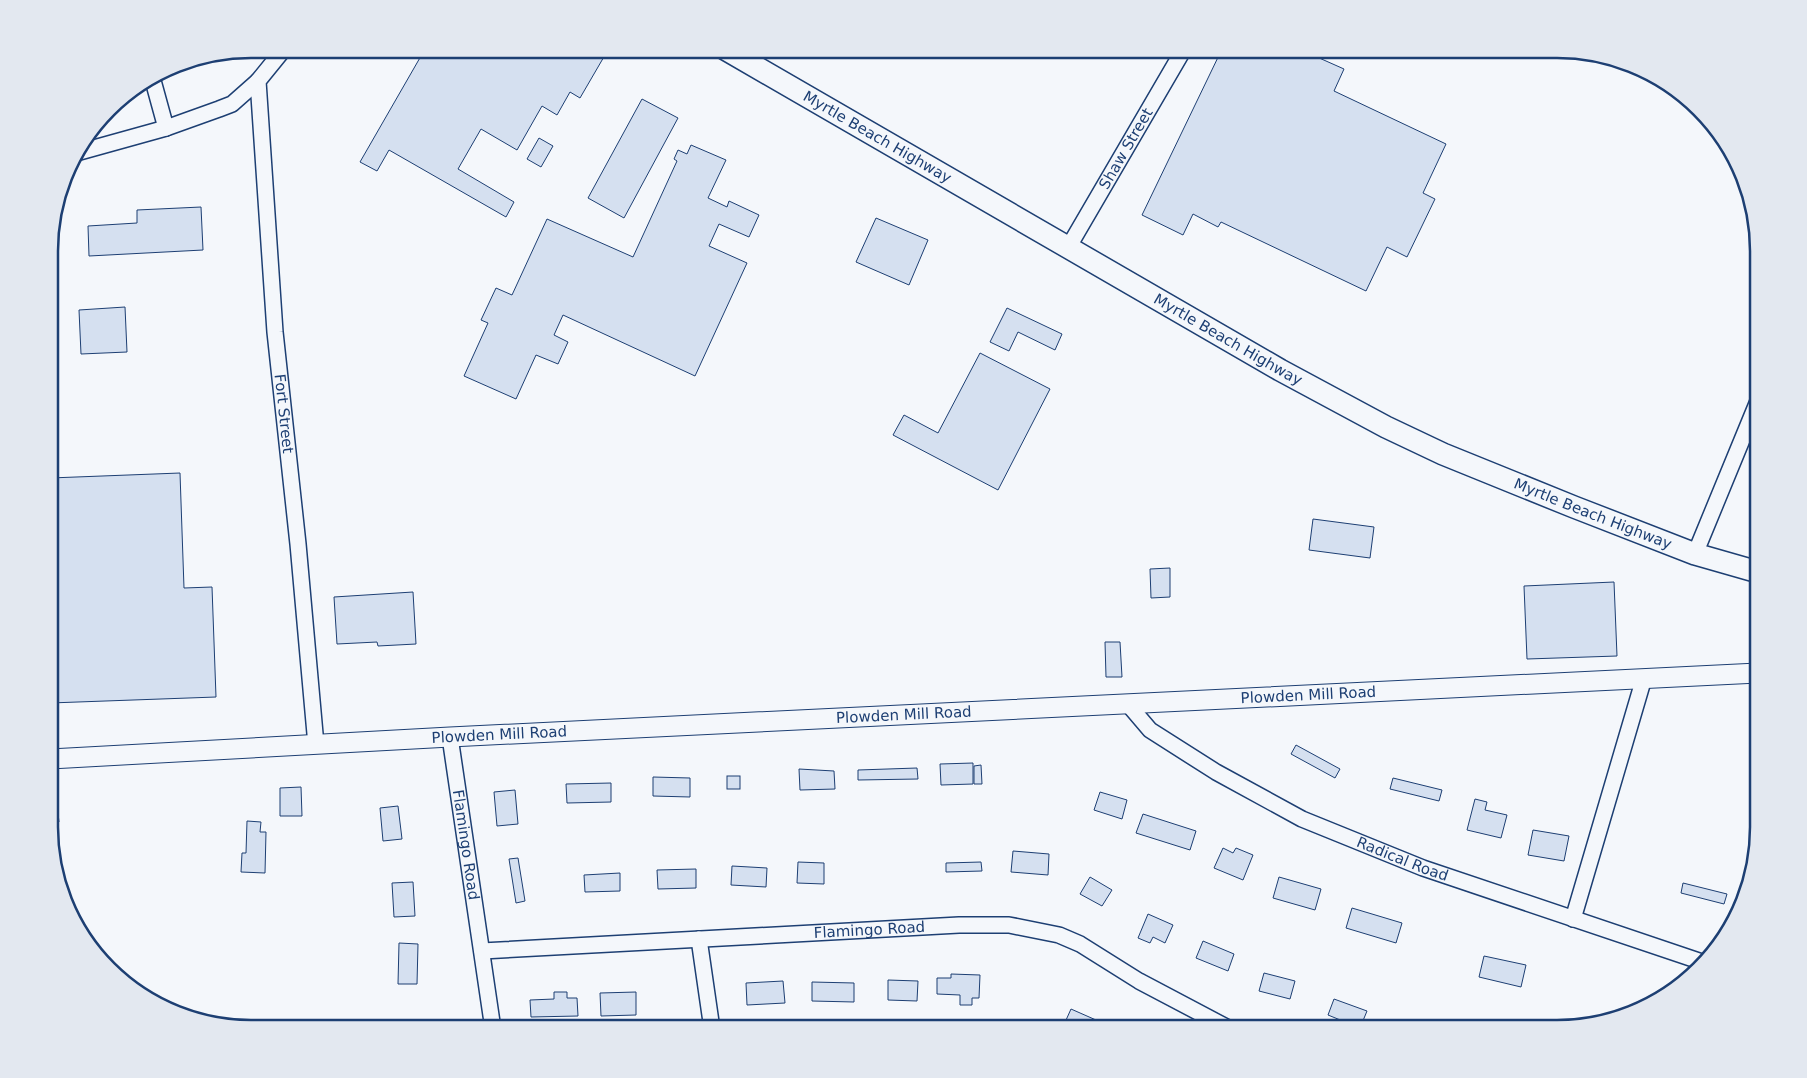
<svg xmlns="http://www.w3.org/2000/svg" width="1807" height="1078" viewBox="0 0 1807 1078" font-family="'DejaVu Sans',sans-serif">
  <rect width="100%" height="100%" fill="#f4f7fb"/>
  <g fill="#d5e0f0" stroke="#1d3f73">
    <polygon points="425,49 594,49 605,55 580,98 570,92 557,115 542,106 517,150 481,129 458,169 514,202 506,217 389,150 377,171 360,162"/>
    <polygon points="1222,49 1299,49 1344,69 1334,91 1446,144 1423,193 1435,199 1407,257 1387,247 1366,291 1221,222 1218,227 1193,214 1183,235 1142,215"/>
    <polygon points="642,99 678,118 624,218 588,198"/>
    <polygon points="539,138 553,146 541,167 527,159"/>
    <polygon points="691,145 726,160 708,198 727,207 729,201 759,215 749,237 719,224 709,246 747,263 695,376 563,315 554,335 568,342 558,364 536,355 516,399 464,376 488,323 481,320 496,288 512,295 547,219 633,257 677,161 674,159 678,150 687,154"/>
    <polygon points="201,207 203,250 89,256 88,226 137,223 137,210"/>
    <polygon points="876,218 928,240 909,285 856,262"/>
    <polygon points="125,307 127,352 81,354 79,310"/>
    <polygon points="1007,308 1062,334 1055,350 1018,332 1009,351 990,342"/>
    <polygon points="980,353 1050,389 998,490 893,435 904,415 938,433"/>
    <polygon points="180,473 184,588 212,587 216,697 50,703 50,478"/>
    <polygon points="1313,519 1374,527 1370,558 1309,550"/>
    <polygon points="1170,568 1170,597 1151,598 1150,569"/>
    <polygon points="1614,582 1617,656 1527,659 1524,586"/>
    <polygon points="413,592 416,644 378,646 377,642 337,644 334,597"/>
    <polygon points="1105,642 1120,642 1122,677 1106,677"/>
    <polygon points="1296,745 1340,769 1335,778 1291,754"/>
    <polygon points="973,763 973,784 941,785 940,764"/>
    <polygon points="981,765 982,784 974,784 974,766"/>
    <polygon points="917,768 918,779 858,780 858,770"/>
    <polygon points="799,769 834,771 835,789 800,790"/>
    <rect x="727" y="776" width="13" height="13"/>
    <polygon points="653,777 690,778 690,797 653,796"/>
    <polygon points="1393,778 1442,790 1439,801 1390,789"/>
    <polygon points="611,783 611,802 567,803 566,784"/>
    <polygon points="301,787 302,816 280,816 280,788"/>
    <polygon points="515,790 518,824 497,826 494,792"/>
    <polygon points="1100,792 1127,800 1122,819 1094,810"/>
    <polygon points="1475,799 1487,802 1485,810 1507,815 1501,838 1467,830"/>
    <polygon points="50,804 57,804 59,822 50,823"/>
    <polygon points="398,806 402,839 383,841 380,808"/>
    <polygon points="1143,814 1196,831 1190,850 1136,833"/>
    <polygon points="247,821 261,822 260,832 266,832 265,873 241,872 242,853 246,853"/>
    <polygon points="1533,830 1569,836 1564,861 1528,855"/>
    <polygon points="1223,848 1233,853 1236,848 1253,855 1243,880 1214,868"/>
    <polygon points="1013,851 1049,854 1048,875 1011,872"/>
    <polygon points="518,858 525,901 516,903 509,859"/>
    <polygon points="798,862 824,863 824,884 797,883"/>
    <polygon points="981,862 982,871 946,872 946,863"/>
    <polygon points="732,866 767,868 766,887 731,885"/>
    <polygon points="696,869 696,888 658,889 657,870"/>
    <polygon points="620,873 620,891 585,892 584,875"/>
    <polygon points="1090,877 1112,890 1102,906 1080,894"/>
    <polygon points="1279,877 1321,889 1315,910 1273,898"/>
    <polygon points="413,882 415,916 394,917 392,883"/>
    <polygon points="1683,883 1727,894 1724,904 1681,893"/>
    <polygon points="1352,908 1402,923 1396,943 1346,928"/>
    <polygon points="1148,914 1173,925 1165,943 1153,937 1150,943 1138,938"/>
    <polygon points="1203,941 1234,954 1228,971 1196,958"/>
    <polygon points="399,943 418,944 417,984 398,984"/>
    <polygon points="1484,956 1526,965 1521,987 1479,977"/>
    <polygon points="1264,973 1295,981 1290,999 1259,991"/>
    <polygon points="951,974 980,975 979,998 972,998 972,1005 960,1005 960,995 937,994 937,978 951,978"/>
    <polygon points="888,980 918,981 917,1001 888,1000"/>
    <polygon points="783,981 785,1003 747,1005 746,983"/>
    <polygon points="812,982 854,983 854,1002 812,1001"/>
    <polygon points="554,992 567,992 567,998 577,998 578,1016 531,1017 530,1000 554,999"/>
    <polygon points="636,992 636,1015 601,1016 600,993"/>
    <polygon points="1334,999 1367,1011 1360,1028 1328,1015"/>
    <polygon points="1071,1009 1096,1020 1092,1029 1062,1029"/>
    <polygon points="1396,1021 1416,1029 1393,1029"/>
    <polygon points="412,1023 435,1024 435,1029 412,1029"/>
  </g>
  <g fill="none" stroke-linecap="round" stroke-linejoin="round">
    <defs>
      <g id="minor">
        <path id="s1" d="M284 49 258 81 275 332 298 544 316 745"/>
        <polyline points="152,77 166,128"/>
        <polyline points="76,153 166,128 219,109 232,104 258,81"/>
        <path id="s2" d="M1068 248 1184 49"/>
        <polyline points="1695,554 1758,401"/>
        <path id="s3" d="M1127 703 1150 730 1216 772 1302 819 1423 868 1705 963"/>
        <path id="s4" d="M450 737 493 1029"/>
        <polyline points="1573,919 1644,678"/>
        <polyline points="699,939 712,1029"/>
        <path id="s5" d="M482 951 959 925H1009L1059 935 1080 944 1139 981 1230 1029"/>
      </g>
      <g id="tertiary">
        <path id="s6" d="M50 759 450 737 1758 673"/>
      </g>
      <g id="secondary">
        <path id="s7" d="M725 49 1280 370 1386 427 1443 454 1574 507 1695 554 1758 572"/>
      </g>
    </defs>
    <use href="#minor" stroke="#1d3f73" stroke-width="18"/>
    <use href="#tertiary" stroke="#1d3f73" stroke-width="21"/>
    <use href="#secondary" stroke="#1d3f73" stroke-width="24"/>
    <use href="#minor" stroke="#f4f7fb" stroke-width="15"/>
    <use href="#tertiary" stroke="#f4f7fb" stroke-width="19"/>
    <use href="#secondary" stroke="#f4f7fb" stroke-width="21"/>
  </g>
  <g text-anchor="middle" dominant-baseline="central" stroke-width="4" stroke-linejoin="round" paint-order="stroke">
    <g font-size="15" fill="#1d3f73" stroke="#f4f7fb">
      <text stroke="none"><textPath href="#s7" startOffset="176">Myrtle Beach Highway</textPath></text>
      <text stroke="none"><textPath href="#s2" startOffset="115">Shaw Street</textPath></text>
      <text stroke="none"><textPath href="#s7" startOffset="581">Myrtle Beach Highway</textPath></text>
      <text stroke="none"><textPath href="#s1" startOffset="375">Fort Street</textPath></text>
      <text stroke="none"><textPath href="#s7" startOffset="986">Myrtle Beach Highway</textPath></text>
      <text stroke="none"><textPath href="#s6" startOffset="1260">Plowden Mill Road</textPath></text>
      <text stroke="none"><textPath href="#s6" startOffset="855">Plowden Mill Road</textPath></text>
      <text stroke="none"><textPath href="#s6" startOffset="450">Plowden Mill Road</textPath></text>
      <text stroke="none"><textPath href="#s4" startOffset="109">Flamingo Road</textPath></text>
      <text stroke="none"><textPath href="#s3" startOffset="320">Radical Road</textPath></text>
      <text stroke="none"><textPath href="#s5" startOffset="388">Flamingo Road</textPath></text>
    </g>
  </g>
  <path d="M0 0H1807V1078H0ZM251 58H1557A193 193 0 0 1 1750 251V827A193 193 0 0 1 1557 1020H251A193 193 0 0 1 58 827V251A193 193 0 0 1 251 58Z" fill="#e3e8f0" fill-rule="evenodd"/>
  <path fill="none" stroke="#1d3f73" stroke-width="2.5" d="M251 58H1557A193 193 0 0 1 1750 251V827A193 193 0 0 1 1557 1020H251A193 193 0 0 1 58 827V251A193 193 0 0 1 251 58Z"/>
</svg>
